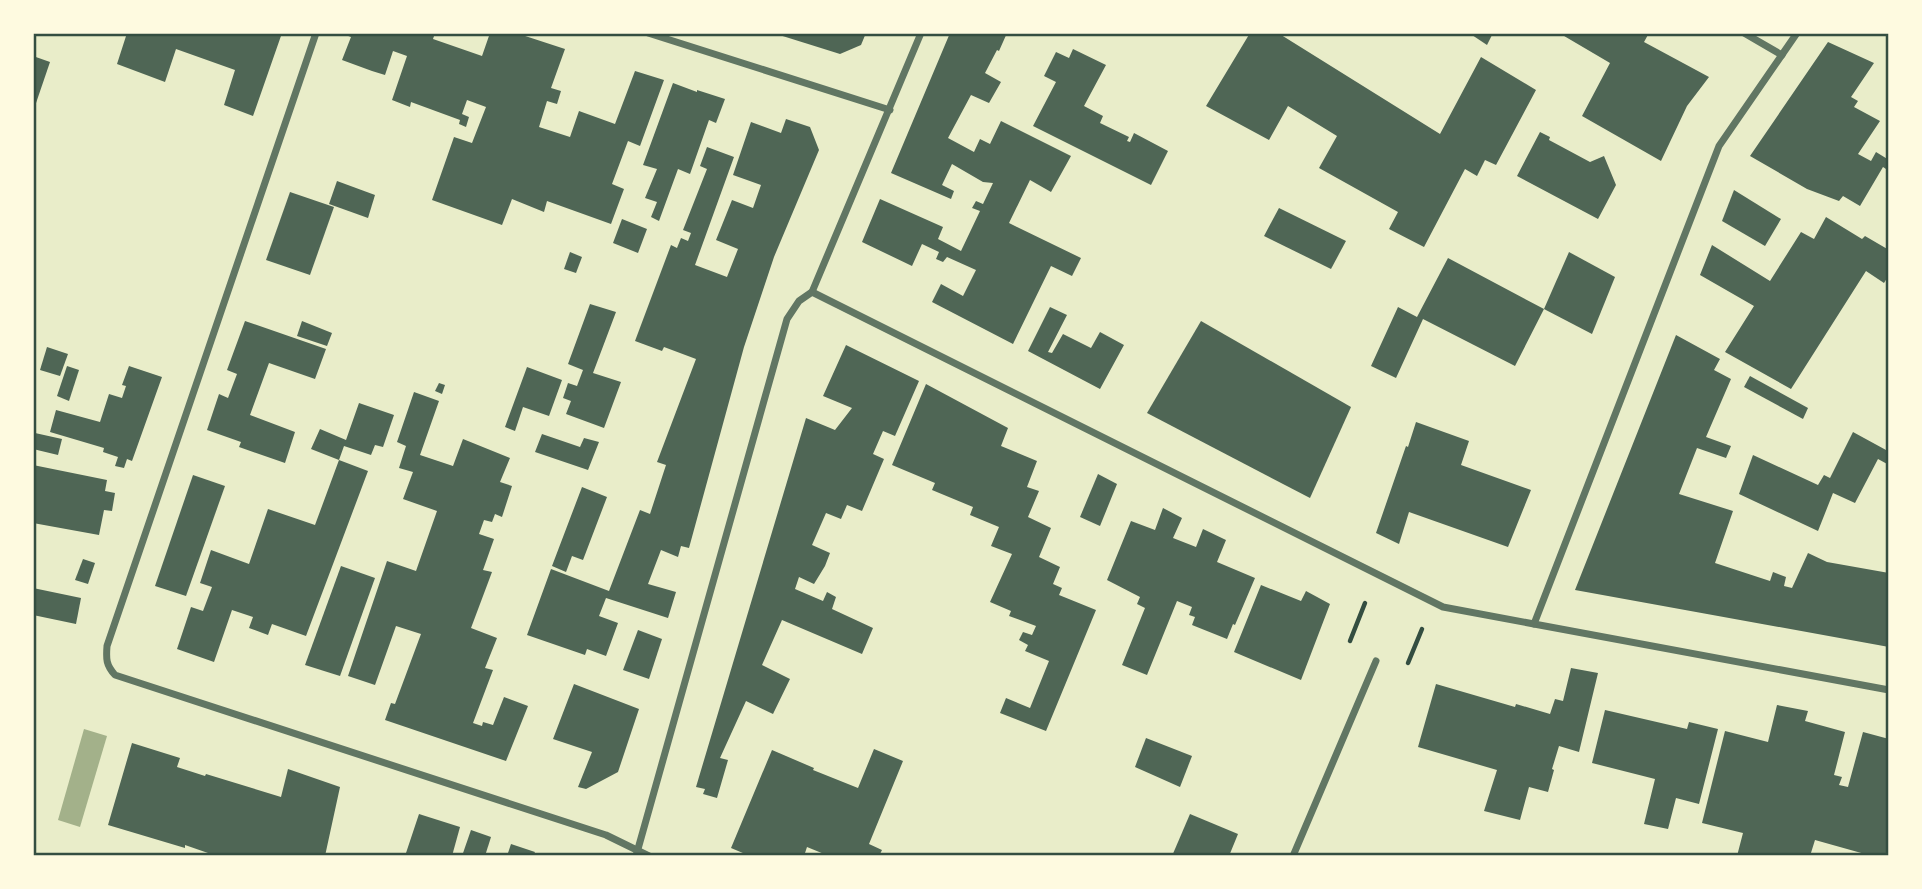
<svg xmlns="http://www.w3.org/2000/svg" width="1922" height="889" viewBox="0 0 1922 889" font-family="'DM Sans',sans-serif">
  <rect width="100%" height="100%" fill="#e9edc9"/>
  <polygon fill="#a3b18a" points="84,729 107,736 80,827 58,820"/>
  <g fill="#4f6655">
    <polygon points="127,33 282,33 253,116 224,105 235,70 176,49 165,82 117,64"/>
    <polygon points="340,33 435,33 433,39 482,56 490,33 516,33 565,49 551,88 561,91 557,104 547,101 539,127 570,137 579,111 615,124 635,71 664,80 640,146 628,141 612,184 624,189 611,224 547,201 544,212 512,199 502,225 432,200 454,137 472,143 486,107 467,100 462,114 469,117 466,127 459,124 460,120 411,102 410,107 392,100 407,56 393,51 385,75 372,71 342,60 351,37"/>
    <polygon points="773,33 866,33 861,45 840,54"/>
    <polygon points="950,33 1007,33 999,51 997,50 985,73 1001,82 989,103 971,95 948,138 974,152 980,139 990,144 1001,121 1071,156 1051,192 1030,180 1009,223 1081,258 1072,276 1051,266 1013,344 932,302 941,284 963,296 976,270 947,257 943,262 936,259 939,252 922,244 912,266 862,242 880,199 943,227 938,239 961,251 980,211 972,208 976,201 983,204 993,183 983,182 952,164 942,185 954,191 951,199 891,173"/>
    <polygon points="1250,33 1278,33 1440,134 1481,57 1536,90 1496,165 1485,160 1477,176 1465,169 1424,247 1389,229 1398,212 1319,168 1337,136 1288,106 1269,140 1206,106"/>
    <polygon points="1469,33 1493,33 1487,45"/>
    <polygon points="1559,33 1649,33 1644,42 1709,77 1687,106 1661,161 1582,116 1610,63"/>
    <polygon points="1828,42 1874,63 1851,97 1858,101 1854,107 1880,121 1858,154 1871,161 1876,152 1889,160 1889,171 1883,167 1860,206 1843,196 1839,201 1807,189 1750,156"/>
    <polygon points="1073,49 1106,65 1084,106 1103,116 1100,123 1129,137 1127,141 1130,142 1134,133 1168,151 1151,185 1033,126 1056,82 1044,76 1056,52 1069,58"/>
    <polygon points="33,56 50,62 34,109 33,109"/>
    <polygon points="673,83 697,92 697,90 725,99 716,123 709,120 690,174 678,169 659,221 651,217 657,202 645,198 657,169 643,165"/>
    <polygon points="786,119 810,127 819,150 774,257 744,347 689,548 681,546 678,557 661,550 648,584 676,592 668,618 606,598 599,616 618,623 606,656 587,649 585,655 527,635 551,569 609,591 640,510 650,514 666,465 657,462 696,359 664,347 662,351 635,341 671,245 677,248 681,238 688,241 691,233 683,230 707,169 700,166 707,147 734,157 695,265 727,277 738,249 716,240 732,200 753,208 761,185 733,175 751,122 781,133"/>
    <polygon points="1540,132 1550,137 1549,140 1590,162 1604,156 1616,185 1598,219 1517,176"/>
    <polygon points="337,181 375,195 368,218 329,204"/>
    <polygon points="1734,190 1781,219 1765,246 1722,221"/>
    <polygon points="290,192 334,207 310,275 266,260"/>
    <polygon points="1279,208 1346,241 1331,269 1264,236"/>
    <polygon points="1826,217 1862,239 1865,236 1889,250 1889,275 1884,283 1866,271 1791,389 1725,352 1754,306 1700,275 1712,245 1770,281 1801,232 1814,239"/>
    <polygon points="622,219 647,229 638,253 613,243"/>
    <polygon points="570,252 582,257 576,273 564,269"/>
    <polygon points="1569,252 1615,277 1592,334 1544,309"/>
    <polygon points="1448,258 1544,309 1515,366 1423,319 1396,378 1371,366 1398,307 1417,317"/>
    <polygon points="590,304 616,312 593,373 621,382 604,428 566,414 571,401 563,398 568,383 577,386 583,370 568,364"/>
    <polygon points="1050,307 1067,315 1048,352 1052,353 1063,334 1091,348 1100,332 1124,345 1100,389 1028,351"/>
    <polygon points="245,321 326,349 315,379 269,363 250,415 295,432 285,463 239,447 241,442 207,430 219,394 228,398 237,374 227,370"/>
    <polygon points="302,321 332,333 327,346 297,336"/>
    <polygon points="1201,321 1351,407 1310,498 1147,413"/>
    <polygon points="1676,335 1720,359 1714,370 1731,379 1706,437 1731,446 1726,458 1697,448 1679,494 1733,511 1715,563 1770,581 1773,572 1786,577 1784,586 1792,588 1808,553 1827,562 1889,573 1889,647 1575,590"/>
    <polygon points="846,345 919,381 895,436 883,431 873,454 884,459 862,511 847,505 841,519 826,513 812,545 830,553 825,566 814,584 799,577 795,589 823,601 827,592 836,597 832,609 873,628 862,654 782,620 762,665 790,679 773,714 746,701 720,758 728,760 717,798 703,794 705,789 696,787 806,418 835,430 852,408 823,396"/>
    <polygon points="47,347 68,354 60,376 40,370"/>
    <polygon points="67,366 79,370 69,401 57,396"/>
    <polygon points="129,366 162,377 132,461 127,459 124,468 115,466 118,457 103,452 104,448 50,432 56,410 100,422 109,394 122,398 126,386 122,385"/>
    <polygon points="527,367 562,380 549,416 523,407 515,431 505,427"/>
    <polygon points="1750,376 1808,408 1803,419 1744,387"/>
    <polygon points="439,383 445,385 442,394 435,391"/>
    <polygon points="926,384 1008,428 1001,446 1037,461 1027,487 1039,491 1028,517 1051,528 1039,557 1060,567 1053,584 1062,588 1059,595 1096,610 1046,731 1000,713 1006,698 1030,708 1049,661 1025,651 1028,645 1019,640 1023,632 1032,635 1036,626 1009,616 1011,611 990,602 1012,554 991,546 999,527 970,515 973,507 932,490 935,483 892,465"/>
    <polygon points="414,392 439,401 420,455 453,466 463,439 510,458 500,482 512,486 502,517 495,514 492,522 484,520 479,534 494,539 483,570 492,572 471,628 497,638 485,668 493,670 473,723 482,726 483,722 493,725 504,697 528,706 506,761 385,720 391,703 395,704 421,634 396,626 375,685 348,676 387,561 416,571 437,511 403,499 413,472 399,468 406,446 397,442"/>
    <polygon points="359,403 394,415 383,447 375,445 371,455 344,446 339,460 311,449 320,429 346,440"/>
    <polygon points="1416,422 1469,441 1461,465 1531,490 1508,547 1409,512 1399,544 1376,533 1406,446 1408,447"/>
    <polygon points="1853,432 1886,450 1889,446 1889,465 1878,459 1855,503 1833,493 1818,531 1739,494 1753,455 1818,485 1824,475 1830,478"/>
    <polygon points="35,433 62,439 58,455 33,449"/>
    <polygon points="542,434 580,447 584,438 599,442 588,470 535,452"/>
    <polygon points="339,460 368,471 306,636 272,624 268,635 249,628 253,617 232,610 214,662 177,649 191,607 203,611 212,587 200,583 211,550 249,564 268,509 315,525"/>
    <polygon points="33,465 107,480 105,491 115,493 112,511 104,510 99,535 33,523"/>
    <polygon points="1098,474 1117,484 1100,526 1080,517"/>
    <polygon points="193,475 225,486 186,596 155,586"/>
    <polygon points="582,487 607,497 583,560 572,556 566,572 552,566"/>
    <polygon points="1163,508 1182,518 1173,538 1196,547 1203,529 1226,540 1217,562 1255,578 1235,625 1233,624 1227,639 1192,625 1195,617 1189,615 1192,607 1177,601 1147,675 1122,665 1145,608 1137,604 1140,597 1107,580 1131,521 1155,530"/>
    <polygon points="83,559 95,563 88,584 75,580"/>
    <polygon points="341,566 375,578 340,676 305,665"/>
    <polygon points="1261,585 1301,601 1306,591 1330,604 1301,680 1234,652"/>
    <polygon points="33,588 81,598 76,624 33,615"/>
    <polygon points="638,630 662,639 649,679 623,670"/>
    <polygon points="1571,668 1598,673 1579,752 1559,746 1552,769 1554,770 1548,792 1529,787 1520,820 1484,811 1497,770 1418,747 1436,684 1515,707 1516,704 1550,714 1555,699 1563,701"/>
    <polygon points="574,684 639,709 618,772 586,789 578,787 592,752 553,739"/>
    <polygon points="1777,705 1808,711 1805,721 1845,732 1834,775 1842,777 1839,785 1848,787 1863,732 1889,739 1889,856 1872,856 1815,840 1810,856 1737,856 1743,833 1702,823 1725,731 1768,742"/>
    <polygon points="1605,710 1687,729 1689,722 1718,729 1699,804 1676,798 1668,829 1644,824 1655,779 1592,763"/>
    <polygon points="1146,738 1192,756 1180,787 1135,767"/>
    <polygon points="132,743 180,758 177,767 205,776 206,774 281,797 288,769 340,787 325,856 207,856 208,853 185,845 185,848 108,825"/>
    <polygon points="874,749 903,761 869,844 882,850 879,856 829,856 807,847 804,856 767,856 764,854 763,856 750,856 731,848 772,750 814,768 813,770 858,788"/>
    <polygon points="419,814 460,827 452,856 405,856"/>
    <polygon points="1190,814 1238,834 1229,856 1172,856"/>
    <polygon points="471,830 491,837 485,856 462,856"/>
    <polygon points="511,844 535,852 533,856 507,856"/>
  </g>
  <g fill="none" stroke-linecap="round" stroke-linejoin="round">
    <g stroke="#344e41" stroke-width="4.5">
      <polyline points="1350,641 1365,603"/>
      <polyline points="1408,663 1422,629"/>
    </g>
    <g stroke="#617663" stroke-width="7">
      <path d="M316 33 107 646C106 659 106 665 115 675L606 835 649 856"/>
      <polyline points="648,33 890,110"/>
      <polyline points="1744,33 1782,55"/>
      <polyline points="812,292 1443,607 1889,690"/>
      <polyline points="1534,624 1719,146 1797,33"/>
      <polyline points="636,856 787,319 799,301 812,292 921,33"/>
      <polyline points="1293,856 1376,661"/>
    </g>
  </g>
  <rect width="1922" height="889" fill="none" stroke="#fefae0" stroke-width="70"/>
  <rect x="35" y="35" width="1852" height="819" fill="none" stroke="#344e41" stroke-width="2.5"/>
</svg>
